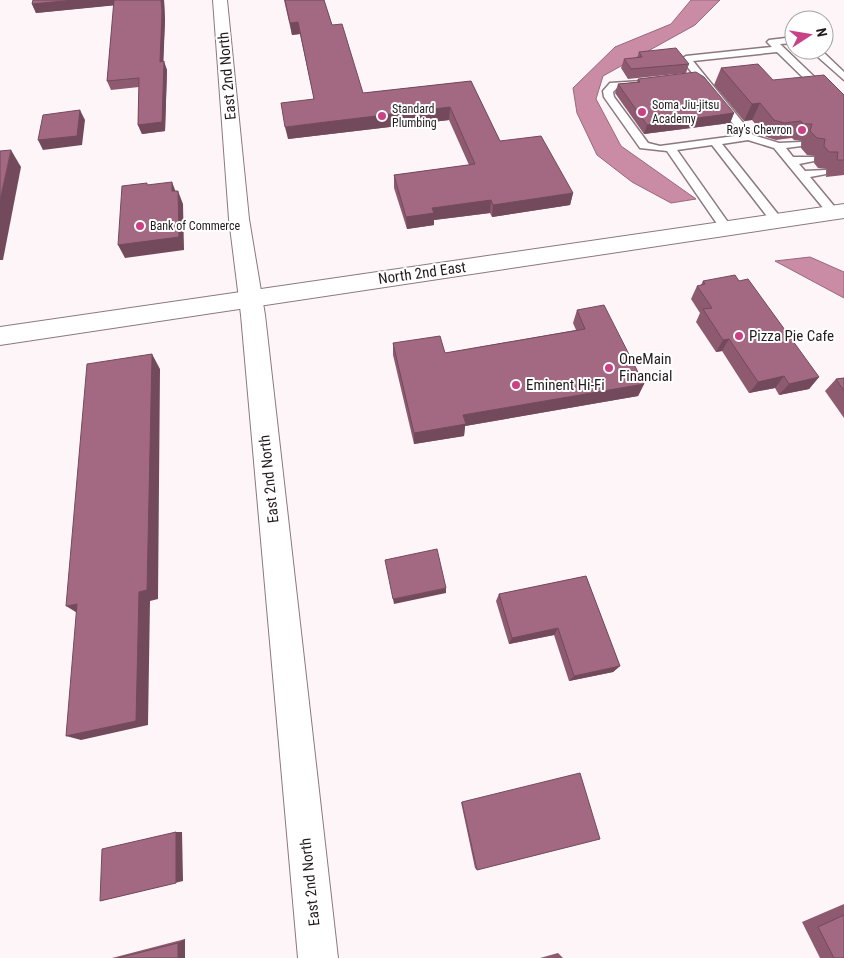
<svg xmlns="http://www.w3.org/2000/svg" width="844" height="958" viewBox="0 0 844 958" font-family="'Roboto Condensed',sans-serif">
  <rect width="100%" height="100%" fill="#fef5f8"/>
  <g fill="#ca8ba5" stroke="#98697c">
    <polygon points="691,0 720,0 695,25 603,76 596,99 621,146 696,199 671,203 632,182 597,155 577,113 573,88 615,47 671,24"/>
    <polygon points="810,257 844,272 844,298 775,261"/>
  </g>
  <g fill="none" stroke-linecap="round" stroke-linejoin="round">
    <defs>
      <g id="service">
        <polygon points="794,37 794,43 780,44 828,90 844,100 844,107 820,94 777,52 693,61 753,135 779,143 801,142 801,146 786,148 793,157 814,157 814,161 799,164 805,171 826,170 826,174 810,177 839,212 833,216 829,215 774,148 748,140 722,144 781,218 783,221 777,225 773,224 712,145 677,150 732,228 726,232 722,231 667,151 640,148 604,97 603,91 610,83 642,81 642,85 617,88 613,92 614,97 648,143 660,146 742,135 681,59 686,56 772,47 767,42 769,40"/>
        <polygon points="810,50 821,50 844,72 844,80"/>
      </g>
      <polygon id="tertiary" points="213,0 227,0 249,219 265,315 338,958 298,958 241,315 229,219"/>
      <polygon id="primary" points="844,204 844,218 0,345 0,327"/>
    </defs>
    <use href="#service" stroke="#8c787f" stroke-width="3"/>
    <use href="#tertiary" stroke="#8c787f" stroke-width="2"/>
    <use href="#primary" stroke="#8c787f" stroke-width="2"/>
    <use href="#service" fill="#fff" fill-rule="evenodd"/>
    <use href="#tertiary" fill="#fff" fill-rule="evenodd"/>
    <use href="#primary" fill="#fff" fill-rule="evenodd"/>
  </g>
  <g fill="#8d5a70">
    <polygon points="33,0 164,0 165,20 163,62 167,70 165,131 142,134 138,125 139,87 111,90 107,81 114,5 36,13 32,4"/>
    <polygon points="284,0 324,0 332,25 363,93 471,81 500,141 573,193 570,205 492,217 490,213 434,220 434,225 407,229 394,188 394,175 469,165 449,120 288,139 314,99 300,34 292,35"/>
    <polygon points="639,52 689,64 686,73 628,79 621,68 624,59 637,58"/>
    <polygon points="721,68 773,80 844,95 844,175 826,177 827,169 818,168 814,163 815,156 807,155 801,148 802,141 794,140 792,138 776,140 766,137 752,120 744,121 714,85"/>
    <polygon points="638,79 734,113 730,123 644,134 615,93 618,84 637,82"/>
    <polygon points="703,281 739,281 819,377 809,389 779,395 775,388 749,393 722,351 716,352 696,322 700,313 691,299 697,286 701,285"/>
    <polygon points="577,310 644,384 638,396 465,426 464,436 414,444 393,355 393,343 445,353 576,330 573,323"/>
    <polygon points="844,378 844,418 825,391 836,379"/>
    <polygon points="586,576 620,666 613,672 569,681 554,635 509,644 496,601 499,594"/>
    <polygon points="461,802 462,802 477,870 475,868"/>
    <polygon points="844,904 844,958 820,958 802,922"/>
    <polygon points="185,939 185,958 112,958"/>
    <polygon points="558,953 563,958 540,958"/>
  </g>
  <g fill="#734a5b">
    <polygon points="74,0 116,0 118,5 36,13 32,4"/>
    <polygon points="161,0 164,0 165,20 163,71 160,62"/>
    <polygon points="298,22 300,34 292,35 290,23"/>
    <polygon points="164,61 167,70 165,131 142,134 138,125"/>
    <polygon points="760,103 752,120 744,121 752,104"/>
    <polygon points="450,107 449,120 288,139 285,127"/>
    <polygon points="80,110 85,120 82,145 43,150 38,140"/>
    <polygon points="734,113 730,123 644,134 647,125"/>
    <polygon points="11,150 21,167 3,260 0,260 0,200"/>
    <polygon points="172,182 177,195 172,191"/>
    <polygon points="178,191 183,204 184,250 125,258 118,245"/>
    <polygon points="573,193 570,205 492,217 493,205"/>
    <polygon points="491,200 490,213 434,220 434,225 407,229 406,217 432,208"/>
    <polygon points="729,339 722,351 716,352 723,340"/>
    <polygon points="152,354 160,369 158,599 150,601 148,725 81,740 66,736 139,592"/>
    <polygon points="784,376 775,388 749,393 758,382"/>
    <polygon points="819,377 809,389 779,395 789,384"/>
    <polygon points="644,384 638,396 465,426 464,436 414,444 414,433 463,415"/>
    <polygon points="446,588 446,593 394,604 393,599"/>
    <polygon points="77,604 79,614 66,606"/>
    <polygon points="558,628 554,635 509,644 512,638"/>
    <polygon points="620,666 613,672 569,681 574,676"/>
    <polygon points="176,832 182,832 183,881 100,901"/>
    <polygon points="185,939 185,958 178,958 178,943"/>
  </g>
  <g fill="#a46982" stroke="#734a5b">
    <polygon points="33,0 74,0 32,4"/>
    <polygon points="114,0 161,0 162,11 160,62 164,61 162,122 138,125 139,78 107,81"/>
    <polygon points="285,0 324,0 332,25 342,24 363,93 471,81 500,141 541,136 573,193 493,205 491,200 432,208 434,213 406,217 394,175 475,164 450,107 285,127 281,103 314,99 298,22 290,23"/>
    <polygon points="676,48 689,64 631,69 624,59 642,57 639,52"/>
    <polygon points="758,64 773,80 824,75 844,95 844,160 837,160 838,152 829,152 824,146 825,139 817,138 810,131 812,124 803,124 801,121 784,123 774,120 760,103 752,104 721,68"/>
    <polygon points="696,72 704,77 734,113 647,125 618,84 640,82 638,79"/>
    <polygon points="80,110 77,136 38,140 43,115"/>
    <polygon points="11,150 0,200 0,151"/>
    <polygon points="172,182 172,191 178,191 179,237 118,245 122,186 147,183 147,185"/>
    <polygon points="735,275 739,281 748,279 819,377 789,384 784,376 758,382 729,339 723,340 703,309 712,308 697,286 705,284 703,281"/>
    <polygon points="604,305 644,384 463,415 466,424 414,433 393,343 440,336 445,353 585,329 577,310"/>
    <polygon points="152,354 147,590 139,592 136,721 66,736 77,604 66,606 87,364"/>
    <polygon points="844,378 844,391 836,379"/>
    <polygon points="437,549 446,588 393,599 385,560"/>
    <polygon points="586,576 620,666 574,676 558,628 512,638 499,594"/>
    <polygon points="580,773 600,839 477,870 462,802"/>
    <polygon points="176,832 176,883 100,901 102,849"/>
    <polygon points="844,915 844,958 834,958 818,927"/>
    <polygon points="178,943 178,958 118,958"/>
  </g>
  <g fill="#c84386" stroke="#fff" stroke-width="2">
    <circle cx="642" cy="112" r="5"/>
    <circle cx="382" cy="116" r="5"/>
    <circle cx="802" cy="130" r="5"/>
    <circle cx="140" cy="226" r="5"/>
    <circle cx="739" cy="336" r="5"/>
    <circle cx="609" cy="368" r="5"/>
    <circle cx="516" cy="385" r="5"/>
  </g>
  <g text-anchor="middle" dominant-baseline="central" stroke-width="4" stroke-linejoin="round" paint-order="stroke">
    <g font-size="12" fill="#231b1e" stroke="#fff" text-anchor="start">
      <text x="652" y="105">Soma Jiu-jitsu<tspan x="652" dy="14">Academy</tspan></text>
      <text x="392" y="109">Standard<tspan x="392" dy="14">Plumbing</tspan></text>
      <text x="792" y="130" text-anchor="end">Ray's Chevron</text>
      <text x="150" y="226">Bank of Commerce</text>
    </g>
    <g font-size="15" fill="#231b1e" stroke="#fff">
      <text transform="translate(227 76) rotate(-95)">East 2nd North</text>
      <text transform="translate(422 273) rotate(-8)">North 2nd East</text>
      <text transform="translate(269 479) rotate(-96)">East 2nd North</text>
      <text transform="translate(310 882) rotate(-96)">East 2nd North</text>
    </g>
    <g font-size="15" fill="#231b1e" stroke="#fff" text-anchor="start">
      <text x="749" y="336">Pizza Pie Cafe</text>
      <text x="619" y="359">OneMain<tspan x="619" dy="17">Financial</tspan></text>
      <text x="526" y="385">Eminent Hi-Fi</text>
    </g>
  </g>
  <g transform="translate(809 35) rotate(78)"><circle r="24" fill="#ffffff" stroke="#a7a4a5"/>
  <path d="M0-4L9 19L0 12L-9 19Z" fill="#c84386"/>
  <text y="-8" font-size="14" font-weight="bold" text-anchor="middle" fill="#231b1e">N</text>
  </g>
</svg>
